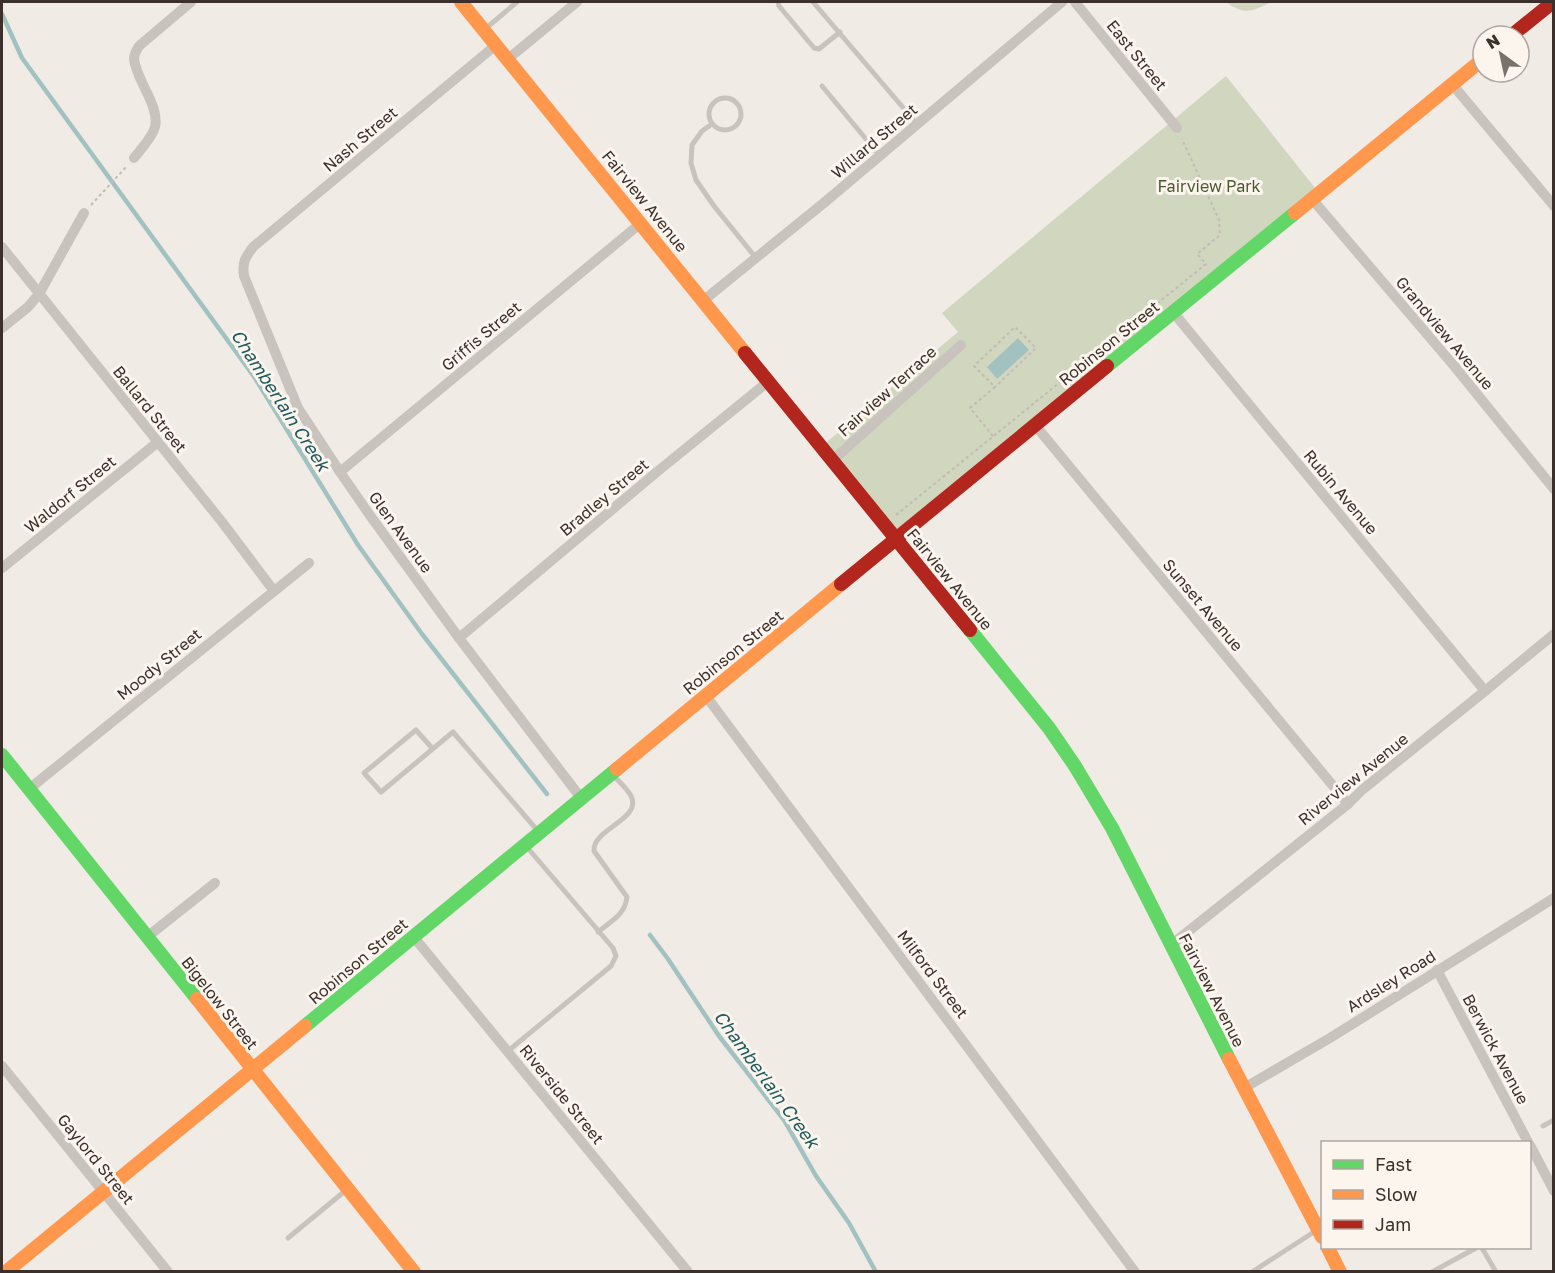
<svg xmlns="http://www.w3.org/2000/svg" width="1555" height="1273" viewBox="0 0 1555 1273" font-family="'Golos Text',sans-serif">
  <rect width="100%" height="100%" fill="#f0ebe5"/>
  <g fill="#d1d6bf">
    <path d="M1226 2H1271C1252 12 1244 15 1226 2Z"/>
    <polygon points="1226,76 1319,193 896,539 822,446 958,332 942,313"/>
  </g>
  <polygon fill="#a1c2c1" points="1018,338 1029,350 997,379 987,367"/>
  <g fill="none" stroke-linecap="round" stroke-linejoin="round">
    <g stroke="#a1c2c1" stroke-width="4.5">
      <polyline points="2,14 22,58 255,378 358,545 422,634 547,794"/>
      <polyline points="650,935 668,959 719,1036 784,1120 816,1176 849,1223 876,1272"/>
    </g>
    <g stroke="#c2bbb6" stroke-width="2" stroke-dasharray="3 3" stroke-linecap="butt">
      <polyline points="91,205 126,167"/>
      <polyline points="993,436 970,408 995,387 974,366 1015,327 1036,348 995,387"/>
      <polyline points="896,515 1206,264 1197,254 1220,235 1219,220 1182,139"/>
    </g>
    <g stroke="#c9c3be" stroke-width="5">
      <polyline points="778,2 779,6 814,48 819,49 840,32"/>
      <polyline points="813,2 917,124"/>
      <polyline points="485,29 517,2"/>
      <polyline points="822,86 880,156"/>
      <circle cx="725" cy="114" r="16"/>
      <polyline points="712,124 702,131 692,145 691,163 696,180 714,206 756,258"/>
      <polyline points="432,748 416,730 364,773 381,792 453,732 537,830"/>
      <path d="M598 932C611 921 625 915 627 897L594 851C592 829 643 819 631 796 627 788 618 781 612 774"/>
      <polyline points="508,1051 611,966 616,956 613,948 526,846"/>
      <polyline points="1543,1126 1554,1120"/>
      <polyline points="288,1238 345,1191"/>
      <polyline points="1482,1248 1496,1272"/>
      <polyline points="1252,1272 1317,1230"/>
      <polyline points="1432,1272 1476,1248"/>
    </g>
    <g stroke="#c9c3be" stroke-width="10">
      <polyline points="1075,2 1177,128"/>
      <path d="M496 45 253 247C245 258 242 262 244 276L298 408 340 472 369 514 459 638 581 798"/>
      <polyline points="508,59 577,2"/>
      <polyline points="1452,84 1554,206"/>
      <path d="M134 158C141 149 152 138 155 127 160 106 136 80 134 59 134 54 136 51 139 46L191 2"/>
      <polyline points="1312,199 1455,367 1554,489"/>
      <polyline points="2,247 222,522 274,591"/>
      <polyline points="704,300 825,202 1062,2"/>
      <polyline points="1173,312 1485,691"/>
      <polyline points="2,328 28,307 39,294 84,213"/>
      <polyline points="1035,425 1348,804"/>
      <polyline points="833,460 961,345"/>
      <polyline points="340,472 641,223"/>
      <polyline points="2,568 158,442"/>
      <polyline points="459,638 658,471 769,381"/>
      <polyline points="706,696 1135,1272"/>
      <polyline points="29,789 309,563"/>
      <polyline points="413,936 688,1272"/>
      <polyline points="147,937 215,883"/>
      <polyline points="1171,945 1348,804 1362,790 1485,691 1554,634"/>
      <polyline points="1437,970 1528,1142"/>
      <polyline points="2,1066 168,1272"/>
      <polyline points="1244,1088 1330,1038 1554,898"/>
      <polyline points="1530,1145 1554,1191"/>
    </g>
    <g stroke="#63d668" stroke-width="14">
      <polyline points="1107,366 1295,213"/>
      <polyline points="970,630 1049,728 1075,766 1112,828 1229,1059"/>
      <polyline points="2,755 197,999"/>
      <polyline points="305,1026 617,769"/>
    </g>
    <g stroke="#ff974d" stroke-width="14">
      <polyline points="461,2 745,353"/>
      <polyline points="1295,213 1483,59"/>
      <polyline points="617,769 841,584"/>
      <polyline points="197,999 414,1272"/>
      <polyline points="1229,1059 1322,1237"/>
      <polyline points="1328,1248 1340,1272"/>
      <polyline points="6,1272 305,1026"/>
    </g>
    <g stroke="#b3261e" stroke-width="14">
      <polyline points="1511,36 1553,2"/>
      <polyline points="745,353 970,630"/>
      <polyline points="841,584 1107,366"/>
    </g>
  </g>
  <g text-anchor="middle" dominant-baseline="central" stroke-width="6" stroke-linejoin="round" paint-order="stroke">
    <g font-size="16" fill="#3b302b" stroke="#fbf5ee">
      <text transform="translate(1137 55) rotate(51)">East Street</text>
      <text transform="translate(360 139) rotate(-40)">Nash Street</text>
      <text transform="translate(874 141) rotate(-40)">Willard Street</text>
      <text transform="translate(645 201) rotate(51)">Fairview Avenue</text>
      <text transform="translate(1445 333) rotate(50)">Grandview Avenue</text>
      <text transform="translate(481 336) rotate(-40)">Griffis Street</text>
      <text transform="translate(1109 343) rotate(-39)">Robinson Street</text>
      <text transform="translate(887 391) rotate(-42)">Fairview Terrace</text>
      <text transform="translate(150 409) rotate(51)">Ballard Street</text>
      <text transform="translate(1341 492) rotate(50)">Rubin Avenue</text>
      <text transform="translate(70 494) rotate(-39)">Waldorf Street</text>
      <text transform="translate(604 497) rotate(-40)">Bradley Street</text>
      <text transform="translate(401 532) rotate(54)">Glen Avenue</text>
      <text transform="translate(950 579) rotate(51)">Fairview Avenue</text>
      <text transform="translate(1203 605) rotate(50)">Sunset Avenue</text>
      <text transform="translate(733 652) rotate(-39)">Robinson Street</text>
      <text transform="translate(159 664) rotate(-39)">Moody Street</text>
      <text transform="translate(1353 779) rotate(-39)">Riverview Avenue</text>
      <text transform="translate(358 961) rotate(-40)">Robinson Street</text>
      <text transform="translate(933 974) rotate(53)">Milford Street</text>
      <text transform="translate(1391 981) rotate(-32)">Ardsley Road</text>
      <text transform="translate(1212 990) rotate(63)">Fairview Avenue</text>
      <text transform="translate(220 1003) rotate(52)">Bigelow Street</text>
      <text transform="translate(1496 1049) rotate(62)">Berwick Avenue</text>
      <text transform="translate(562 1094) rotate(51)">Riverside Street</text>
      <text transform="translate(96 1159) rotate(51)">Gaylord Street</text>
    </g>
    <g font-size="16" fill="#4a5a2e" stroke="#fbf5ee">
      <text x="1209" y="186">Fairview Park</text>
    </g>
    <g font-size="18" font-style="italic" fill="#1f5a5e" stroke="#fbf5ee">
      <text transform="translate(281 400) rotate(57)">Chamberlain Creek</text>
      <text transform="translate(767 1079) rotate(54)">Chamberlain Creek</text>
    </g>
  </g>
  <rect width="1555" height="1273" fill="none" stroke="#3b302b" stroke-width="6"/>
  <rect x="1321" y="1141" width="210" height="108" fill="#fbf5ee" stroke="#aea6a0" stroke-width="1.5"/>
  <rect x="1333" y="1160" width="30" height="9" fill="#63d668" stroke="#aea6a0" stroke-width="1.5"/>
  <text x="1375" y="1171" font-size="18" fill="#3b302b">Fast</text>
  <rect x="1333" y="1190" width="30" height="9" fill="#ff974d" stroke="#aea6a0" stroke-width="1.5"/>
  <text x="1375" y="1201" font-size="18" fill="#3b302b">Slow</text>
  <rect x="1333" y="1220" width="30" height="9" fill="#b3261e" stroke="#aea6a0" stroke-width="1.5"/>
  <text x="1375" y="1231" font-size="18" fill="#3b302b">Jam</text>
  <g transform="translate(1501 54) rotate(327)"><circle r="28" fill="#fbf5ee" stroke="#aea6a0" stroke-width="1.5"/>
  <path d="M0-4.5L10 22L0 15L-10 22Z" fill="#7a716c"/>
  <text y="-9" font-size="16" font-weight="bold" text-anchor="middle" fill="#3b302b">N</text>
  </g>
</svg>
